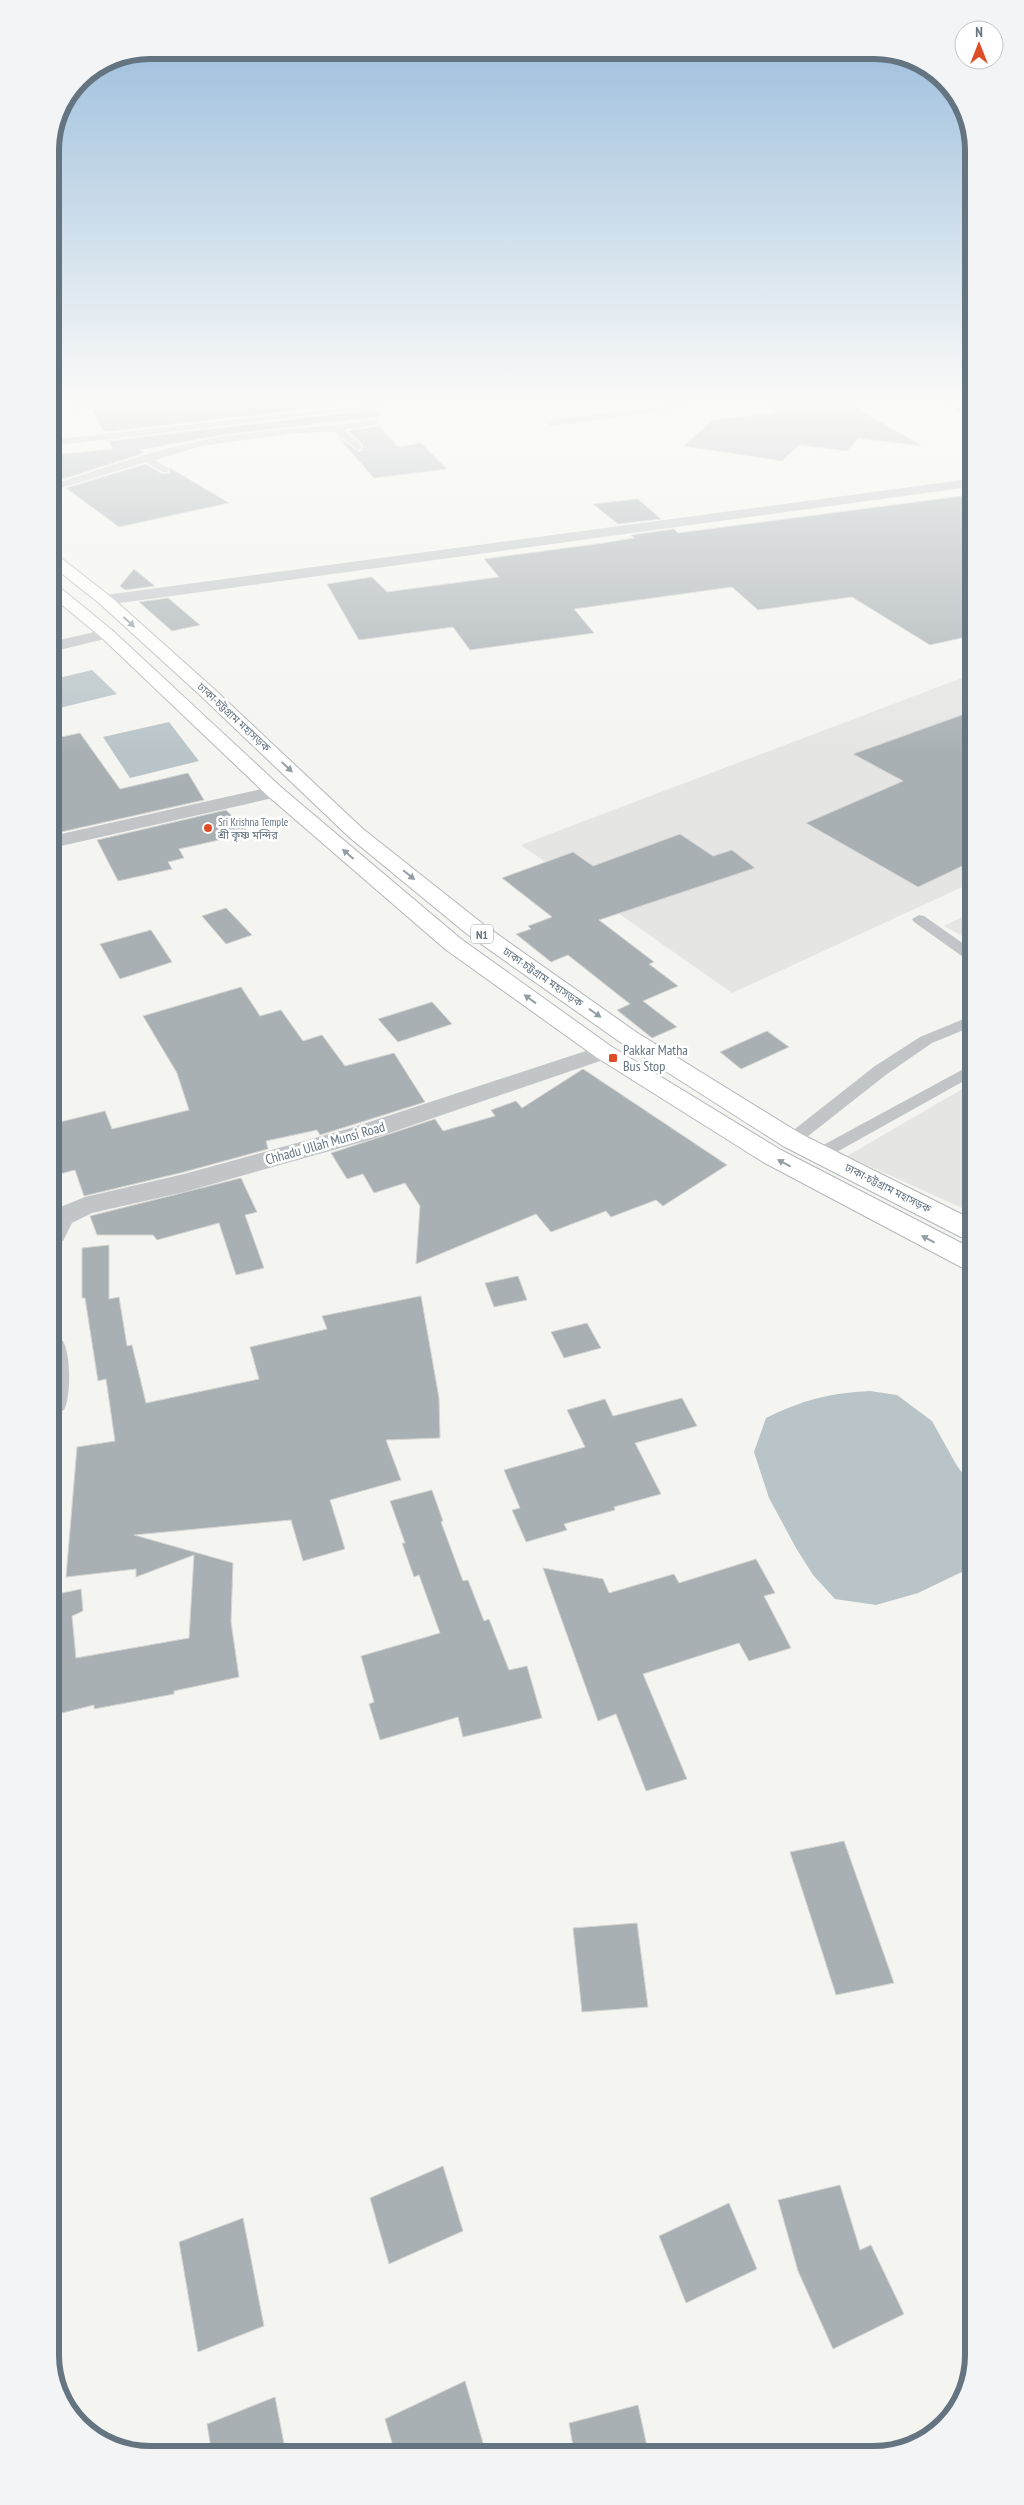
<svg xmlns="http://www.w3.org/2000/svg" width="1024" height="2505" viewBox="0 0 1024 2505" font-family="'PT Sans Narrow','Noto Sans Bengali',sans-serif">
  <rect width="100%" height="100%" fill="#f4f4f0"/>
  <g fill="#e5e5e4">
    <polygon points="970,675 971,883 732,993 521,845"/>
    <polygon points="971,913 971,941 944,926"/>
    <polygon points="971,1084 971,1212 847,1156"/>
  </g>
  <g fill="#b9c4c8">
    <polygon points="92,670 117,694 51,710 51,680"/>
    <polygon points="169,722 199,761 130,778 103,737"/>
    <path d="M870 1391 897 1395 932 1421 957 1466 972 1485V1567L918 1593 876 1605 835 1599 813 1575 796 1548 769 1498 754 1452 766 1418C803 1400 829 1393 870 1391Z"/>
  </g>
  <g fill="#a8b0b4" stroke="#d5d5d3">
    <polygon points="127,403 217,403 225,409 231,403 365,403 104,432 92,410"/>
    <polygon points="765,403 848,403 922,446 858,438 847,451 799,445 782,461 684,446 713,420 778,412"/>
    <polygon points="380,409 380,419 376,417 221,435 139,450 144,453 57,481 51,476 51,455 113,449 109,441"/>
    <polygon points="379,426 398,447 421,443 447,469 374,478 338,437 359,452 363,450 362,444 348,431"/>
    <polygon points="146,464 162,474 169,473 170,468 229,503 119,527 66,488"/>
    <polygon points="970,495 970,636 930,645 852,597 758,610 732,587 574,609 594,633 470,650 453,627 359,640 327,584 372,577 387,592 499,577 484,559 604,543 634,538 631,535 674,529 678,533"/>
    <polygon points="638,499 661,519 618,524 593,504"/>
    <polygon points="134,569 155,586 125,590 120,586"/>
    <polygon points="168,598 200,625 172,631 139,602"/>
    <polygon points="970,712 971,862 918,887 806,823 903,781 853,754"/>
    <polygon points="80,733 120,789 188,773 204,800 52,834 52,739"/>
    <polygon points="226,810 250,833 179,849 184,858 168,862 172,869 118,881 97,840"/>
    <polygon points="680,834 713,856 732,850 755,868 599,920 654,962 649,964 678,986 643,1001 677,1027 652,1038 617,1010 630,1004 568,955 551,962 516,934 531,929 528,926 552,917 502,878 573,852 593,866"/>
    <polygon points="226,908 252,935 226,944 202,916"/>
    <polygon points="151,930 172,962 120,979 100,944"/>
    <polygon points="241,987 260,1016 281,1010 303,1041 322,1035 345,1066 394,1053 425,1102 320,1135 317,1130 266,1141 268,1149 184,1172 84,1196 75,1170 52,1176 52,1124 105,1111 112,1129 189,1110 177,1073 143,1016"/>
    <polygon points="432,1002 452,1024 398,1042 378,1019"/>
    <polygon points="767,1031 789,1047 741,1069 720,1052"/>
    <polygon points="583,1069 727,1165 663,1206 656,1200 611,1217 606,1211 551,1232 536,1214 416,1264 420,1206 405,1183 374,1193 363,1174 347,1179 331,1153 435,1119 443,1131 495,1116 491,1110 516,1101 522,1108"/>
    <polygon points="241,1178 257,1212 245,1215 264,1268 236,1275 219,1223 157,1240 153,1235 97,1235 90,1216"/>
    <polygon points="109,1245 109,1299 119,1297 127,1346 132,1345 146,1403 259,1379 250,1347 327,1329 322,1316 421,1296 439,1398 440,1438 386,1440 401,1480 330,1500 345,1549 303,1561 291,1520 134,1535 233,1563 231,1622 239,1677 174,1691 174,1694 94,1709 94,1705 54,1715 53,1595 81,1589 83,1611 72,1616 76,1658 189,1638 194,1555 136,1577 136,1569 66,1577 77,1447 115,1441 106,1379 98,1381 85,1298 82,1298 82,1248"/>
    <polygon points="518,1276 527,1300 494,1307 485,1283"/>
    <polygon points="587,1323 601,1348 564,1358 551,1332"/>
    <polygon points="682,1398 697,1426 635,1443 661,1494 614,1507 615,1510 564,1524 567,1530 526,1542 512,1510 520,1508 504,1470 585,1447 567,1410 605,1399 613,1416"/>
    <polygon points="432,1490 443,1521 441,1522 463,1581 468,1580 484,1621 489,1619 509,1670 527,1666 542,1718 463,1737 458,1717 380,1740 369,1704 374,1702 361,1656 440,1633 419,1575 414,1577 402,1543 405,1543 390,1501"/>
    <polygon points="756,1559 775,1593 764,1596 791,1648 749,1661 739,1643 643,1674 687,1779 646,1791 616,1714 598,1721 543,1568 603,1579 609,1593 674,1574 679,1583"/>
    <polygon points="844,1841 894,1983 836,1995 790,1852"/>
    <polygon points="637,1923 648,2007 582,2012 573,1928"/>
    <polygon points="443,2166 463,2231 389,2264 370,2198"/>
    <polygon points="840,2185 860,2250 871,2245 904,2314 833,2349 798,2271 778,2200"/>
    <polygon points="729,2203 757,2269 686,2303 659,2236"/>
    <polygon points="243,2218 264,2326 198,2352 179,2242"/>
    <polygon points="465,2381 486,2453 395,2453 385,2419"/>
    <polygon points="275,2397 286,2454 212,2454 207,2424"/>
    <polygon points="638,2405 648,2451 574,2452 569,2423"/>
  </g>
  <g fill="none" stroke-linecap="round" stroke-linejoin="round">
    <defs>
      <g id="trunk">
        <polygon points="51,553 56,554 111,597 213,688 363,829 483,924 636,1032 801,1134 971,1219 971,1239 961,1237 783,1146 620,1042 467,934 349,837 201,696 99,603 51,565"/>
        <polygon points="51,583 57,585 113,631 282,788 461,939 612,1047 781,1150 971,1248 971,1270 961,1267 763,1162 596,1057 445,949 268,796 101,637 51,596"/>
      </g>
    </defs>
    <use href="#trunk" stroke="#b4b7ba" stroke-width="2"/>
    <g fill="#c2c5c8" fill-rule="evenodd">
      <polygon points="63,403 77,405 125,403 76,411"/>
      <polygon points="219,403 229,403 229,404 225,407"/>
      <polygon points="385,403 415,403 51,446 51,440"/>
      <polygon points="436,403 446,403 447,405 443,408"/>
      <polygon points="691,403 724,403 551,426 547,423 551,420"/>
      <path d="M376 419 379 420V424L344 430 361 445V449L358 450 335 432 295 433 201 446 155 460 168 468V472H162L146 462 51 491V485C99 470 151 451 199 441 258 428 318 430 376 419Z"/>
      <polygon points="919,915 924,916 971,949 971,960 966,959 914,922 912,919"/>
      <polygon points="971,1016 971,1027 932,1043 887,1074 798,1144 786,1144 783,1140 786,1136 875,1066 920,1037"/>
      <polygon points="971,1065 971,1077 826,1158 814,1158 811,1154 814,1150"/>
    </g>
    <g fill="#c2c5c8" fill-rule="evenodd">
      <polygon points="955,403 969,403 969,410"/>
      <polygon points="970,479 970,487 105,605 97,600 105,595"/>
      <polygon points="107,629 113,631 115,634 113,637 51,652 51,642"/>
      <polygon points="275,786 282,788 285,792 282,796 52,848 52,836"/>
      <polygon points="604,1045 612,1047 616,1052 612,1057 369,1140 184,1192 92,1213 72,1223 63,1241 53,1243 53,1210 85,1197 184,1174 351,1128"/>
      <path d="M53 1338 63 1341C71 1355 71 1397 64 1410L53 1414Z"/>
    </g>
    <use href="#trunk" fill="#fff" fill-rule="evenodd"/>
    <defs>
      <polyline id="rail" points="941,403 969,413"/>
    </defs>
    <use href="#rail" stroke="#a0a6ab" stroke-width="3"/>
    <use href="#rail" stroke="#fff" stroke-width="2" stroke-dasharray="5.5" stroke-linecap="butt"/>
  </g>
  <defs><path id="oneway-solid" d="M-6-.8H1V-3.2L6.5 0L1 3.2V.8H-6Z" transform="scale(1.25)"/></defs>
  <g fill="#929ea6">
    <use href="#oneway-solid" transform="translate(129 622) rotate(42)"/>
    <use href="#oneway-solid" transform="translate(287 767) rotate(43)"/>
    <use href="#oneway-solid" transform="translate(348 854) rotate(-139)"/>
    <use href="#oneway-solid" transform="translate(409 875) rotate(39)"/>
    <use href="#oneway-solid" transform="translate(530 999) rotate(-144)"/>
    <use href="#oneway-solid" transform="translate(595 1013) rotate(35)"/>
    <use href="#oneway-solid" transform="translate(784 1163) rotate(-152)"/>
    <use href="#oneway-solid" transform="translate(928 1239) rotate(-152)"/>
  </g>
  <linearGradient id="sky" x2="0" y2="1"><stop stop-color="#95badb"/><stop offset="0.53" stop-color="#fafaf8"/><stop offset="1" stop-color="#fafaf8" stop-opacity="0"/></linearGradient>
  <rect width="1024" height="754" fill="url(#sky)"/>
  <g fill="#dd4e27" stroke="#fff" stroke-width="2">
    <circle cx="208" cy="828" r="5"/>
    <rect x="608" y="1053" width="10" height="10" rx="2.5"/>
  </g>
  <g text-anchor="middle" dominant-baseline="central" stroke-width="5" stroke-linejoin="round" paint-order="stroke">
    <g font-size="11" fill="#647480" stroke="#fff">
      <text transform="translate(234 717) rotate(43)">ঢাকা-চট্টগ্রাম মহাসড়ক</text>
      <text transform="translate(543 977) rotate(35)">ঢাকা-চট্টগ্রাম মহাসড়ক</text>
      <text transform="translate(888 1188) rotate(27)">ঢাকা-চট্টগ্রাম মহাসড়ক</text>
    </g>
    <g font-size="11" fill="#647480" stroke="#fff" text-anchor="start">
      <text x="218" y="822">Sri Krishna Temple<tspan x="218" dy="13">শ্রী কৃষ্ণ মন্দির</tspan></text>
    </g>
    <rect fill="#fff" stroke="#929ea6" stroke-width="1" x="471" y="924.5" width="22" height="19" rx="4"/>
    <g font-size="12" font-weight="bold" fill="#647480">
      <text x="482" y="934">N1</text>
    </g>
    <g font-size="14" fill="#647480" stroke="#fff" text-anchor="start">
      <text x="623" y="1050">Pakkar Matha<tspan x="623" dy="16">Bus Stop</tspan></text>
    </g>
    <g font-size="14" fill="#647480" stroke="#fff">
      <text transform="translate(325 1143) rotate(-16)">Chhadu Ullah Munsi Road</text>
    </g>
  </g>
  <path d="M0 0H1024V2505H0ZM150 59H874A91 91 0 0 1 965 150V2355A91 91 0 0 1 874 2446H150A91 91 0 0 1 59 2355V150A91 91 0 0 1 150 59Z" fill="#f3f4f5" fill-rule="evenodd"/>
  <path fill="none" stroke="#647480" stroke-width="6" d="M150 59H874A91 91 0 0 1 965 150V2355A91 91 0 0 1 874 2446H150A91 91 0 0 1 59 2355V150A91 91 0 0 1 150 59Z"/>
  <g transform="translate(979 45)"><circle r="24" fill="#ffffff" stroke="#c1c7cc"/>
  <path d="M0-4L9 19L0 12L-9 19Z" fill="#dd4e27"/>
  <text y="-8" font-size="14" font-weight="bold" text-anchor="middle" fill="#647480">N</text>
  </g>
</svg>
